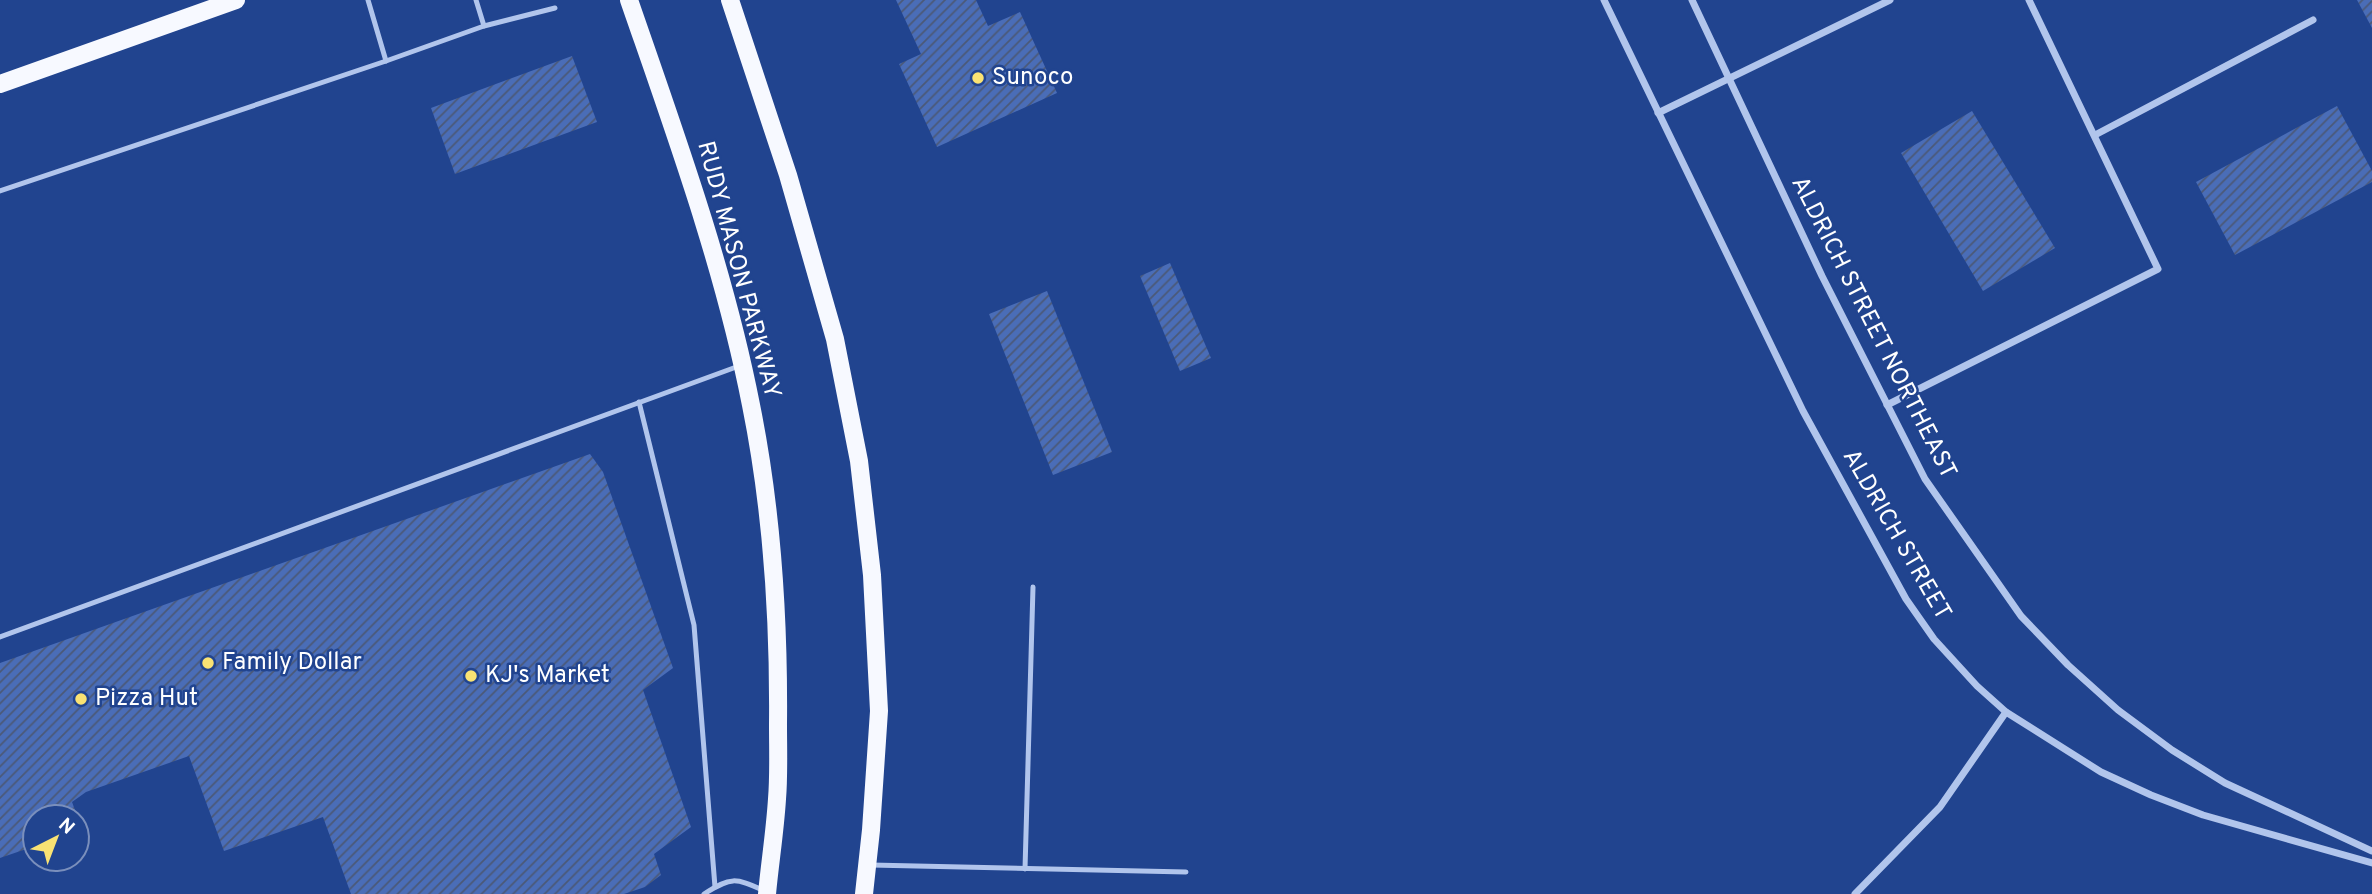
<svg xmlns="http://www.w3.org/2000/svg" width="2372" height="894" viewBox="0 0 2372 894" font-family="Overpass,sans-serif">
  <defs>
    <pattern id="building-hatch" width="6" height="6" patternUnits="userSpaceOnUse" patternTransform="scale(1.75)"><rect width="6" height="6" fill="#4a6db7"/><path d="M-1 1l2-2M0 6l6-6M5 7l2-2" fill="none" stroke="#4b5977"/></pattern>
  </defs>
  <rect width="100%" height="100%" fill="#21448f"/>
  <g fill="url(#building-hatch)">
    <polygon points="896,0 976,0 988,26 1020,12 1057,93 937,147 899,64 921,54"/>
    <polygon points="2357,0 2372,0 2372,28"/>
    <polygon points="572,56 597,122 455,174 431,108"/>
    <polygon points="2337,106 2372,171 2372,182 2235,255 2196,182"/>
    <polygon points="1972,111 2055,248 1983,291 1901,153"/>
    <polygon points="1170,263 1211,358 1180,371 1140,276"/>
    <polygon points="1047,291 1112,452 1053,475 989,314"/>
    <polygon points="590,454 603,472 673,668 643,690 691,827 654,854 661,875 645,887 624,894 351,894 323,817 224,851 189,756 86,792 72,802 82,829 77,831 77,817 35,817 35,846 0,858 0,663"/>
  </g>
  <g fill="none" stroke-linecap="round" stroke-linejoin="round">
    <g stroke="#b1c5ec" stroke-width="5">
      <polyline points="368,0 386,61"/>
      <polyline points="476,0 484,26 555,8"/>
      <polyline points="0,191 386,61 484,26"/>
      <polyline points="639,402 694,625 715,887"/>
      <polyline points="0,637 739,366"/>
      <polyline points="871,865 1186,872"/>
      <polyline points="1025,869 1033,587"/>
      <path d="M704 894C732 876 735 878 765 891"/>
    </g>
    <g stroke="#b1c5ec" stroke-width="7">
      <polyline points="1604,0 1803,411 1906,599 1934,639 1977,686 2006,712 2101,772 2151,795 2203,815 2372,863"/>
      <polyline points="1692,0 1822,276 1925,479 2021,616 2068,665 2118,710 2172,750 2225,783 2372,851"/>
      <polyline points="1658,113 1890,0"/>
      <polyline points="2095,135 2313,20"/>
      <polyline points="1887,405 2158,269 2029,0"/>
      <polyline points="1855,894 1940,807 2006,712"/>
    </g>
    <g stroke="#f7f9ff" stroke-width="18">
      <path d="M629 0C675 133 724 267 751 405 772 509 779 619 778 725 778 750 779 775 777 799 775 831 770 862 767 894"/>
      <polyline points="730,0 788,175 835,339 859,461 872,575 879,711 871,830 864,894"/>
      <polyline points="0,84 236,0"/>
    </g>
  </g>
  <g fill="#f9e273" stroke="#21448f" stroke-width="2.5">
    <circle cx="978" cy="78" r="7"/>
    <circle cx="208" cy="663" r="7"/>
    <circle cx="471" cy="676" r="7"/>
    <circle cx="81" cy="699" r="7"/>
  </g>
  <g text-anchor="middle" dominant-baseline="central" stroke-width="5" stroke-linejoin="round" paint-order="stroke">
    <g font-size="24" fill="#fff" stroke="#21448f" text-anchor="start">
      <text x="992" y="78">Sunoco</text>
      <text x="222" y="663">Family Dollar</text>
      <text x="485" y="676">KJ's Market</text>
      <text x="95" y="699">Pizza Hut</text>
    </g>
    <g font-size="24" fill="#fff" stroke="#21448f">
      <text transform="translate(738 270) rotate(75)">RUDY MASON PARKWAY</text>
      <text transform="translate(1873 328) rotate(63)">ALDRICH STREET NORTHEAST</text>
      <text transform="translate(1896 535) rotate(60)">ALDRICH STREET</text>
    </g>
  </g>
  <g transform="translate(56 838) rotate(42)"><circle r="33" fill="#21448f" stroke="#7a8fbc" stroke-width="2"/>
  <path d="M0-5L12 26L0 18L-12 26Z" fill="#f9e273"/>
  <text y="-10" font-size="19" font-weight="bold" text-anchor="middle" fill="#ffffff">N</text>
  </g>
</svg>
